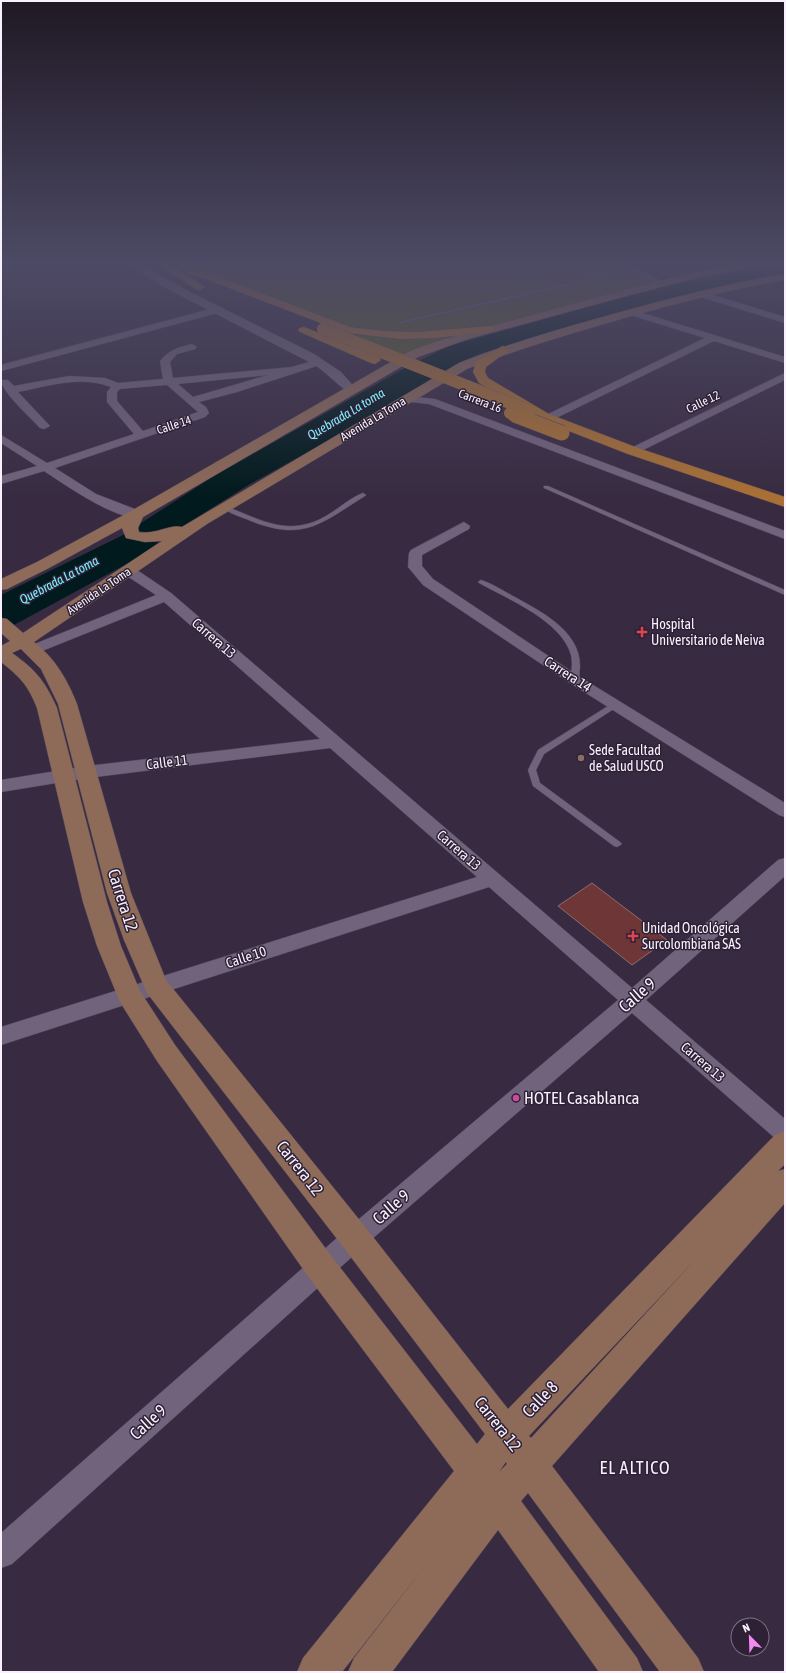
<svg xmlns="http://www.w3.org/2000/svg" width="786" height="1673" viewBox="0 0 786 1673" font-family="'Asap Condensed',sans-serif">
  <rect width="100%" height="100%" fill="#382b41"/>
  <polygon fill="#595c2a" points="177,263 621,263 659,282 566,308 406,358 353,336 361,334 190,272"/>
  <polygon fill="#011a1d" points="785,263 785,276 629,311 482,353 463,361 439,379 250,484 172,533 132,561 1,632 1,595 121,536 214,476 405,368 449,346 666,285"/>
  <polygon fill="#6e3636" stroke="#8e6c6b" points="592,883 667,940 632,965 558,906"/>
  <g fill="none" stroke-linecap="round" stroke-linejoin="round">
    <defs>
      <g id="service">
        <polygon points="635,268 636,270 401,323 399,322"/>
        <polygon points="544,486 548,486 785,590 785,595 544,488"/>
        <path d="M363 493 366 495 365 496C321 523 305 542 251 521 242 517 230 514 223 508L228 507C263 521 290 537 326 516 338 509 350 498 363 493Z"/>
        <path d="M481 580C491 583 502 590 511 595 538 610 581 630 580 667 579 672 580 677 578 682H575L571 680C571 672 573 663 571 655 562 621 508 599 479 583L478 582Z"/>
        <polygon points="613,703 616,703 620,705 544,754 536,770 540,783 620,842 622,844 617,847 614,846 533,786 528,770 538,750"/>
      </g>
      <g id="minor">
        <polygon points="617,263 627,263 666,283 665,285 659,285"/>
        <polygon points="721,263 731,263 738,267 734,270"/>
        <polygon points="700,291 785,317 785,323 697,296 696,294"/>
        <polygon points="218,307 221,308 221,312 1,371 1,365"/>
        <polygon points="633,310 785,357 785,363 714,341 552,420 544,420 543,418 544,416 705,338 630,315 630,311"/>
        <path d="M192 344 197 347 195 349 177 354 170 362 173 378 292 367 319 359 324 362 323 364 237 392 199 402 206 407 209 413 205 417 55 468 96 494 140 511 142 514 140 517C118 522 64 484 44 471L1 484V476L37 466 1 443V435L47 463 134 434 107 402V392L111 387C82 375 47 386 18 392L50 426 44 429 40 428C31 418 1 391 1 380H8L14 386 69 376 105 378 118 383 163 379 160 361C169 350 179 347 192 344ZM268 375 193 397 178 384ZM167 385 198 412 143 431 117 401V392L120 389Z"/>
        <polygon points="785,373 785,380 637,453 629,453 627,451 629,449"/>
        <polygon points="406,396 435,399 785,531 785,539 429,404 402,401 401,399 402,397"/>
        <polygon points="464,522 470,526 469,529 422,555 422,566 433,579 580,677 785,803 785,817 779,815 570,683 423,585 408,567 409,553 411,550"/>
        <polygon points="129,567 134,568 171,593 632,988 778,860 785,858 785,876 646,1000 785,1119 785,1143 777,1140 632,1013 364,1246 12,1564 1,1568 1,1533 346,1230 618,1000 489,887 1,1045 1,1027 477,877 330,748 87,778 1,792 1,780 87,766 320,739 164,602 37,653 27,653 25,650 27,647 156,595 124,574 122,571 124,568"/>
      </g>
      <path id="tertiary" d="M126 263H138L190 292 314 354 341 372 357 390 351 394C347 393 323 370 315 365L164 287Z"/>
      <path id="secondary" d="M742 263H762L757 266 704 276 630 295 468 339 418 357 143 517 138 528 139 532C156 535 169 524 182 527L459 363C502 346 547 333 592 320 656 302 719 285 785 274V280C721 291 659 308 597 326 553 339 510 352 467 369L207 524 34 642C55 658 67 679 77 704L131 893 166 980 366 1228 508 1409 775 1135 785 1131V1164L778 1171 785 1169V1203L552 1466 698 1658 704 1672H660L528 1493 521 1501 637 1658 643 1672H599L498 1530 392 1672H348L354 1658 425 1566 342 1672H297L303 1658 454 1471 310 1279 157 1061 120 1002 97 946 83 902 37 708C28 685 20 677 1 662V646L10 641 1 633V618L7 619 23 633 162 541 145 542 126 538 122 528 49 568 7 589 1 590V579L37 562 131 511 410 351C454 334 501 324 547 311 612 293 676 275 742 263ZM21 649 41 669 58 704 107 893 124 940 147 993 344 1248 485 1434 477 1444 332 1257 175 1045 140 991 121 946 107 902 57 708C45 681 36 670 12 653ZM695 1260 531 1438 529 1436ZM506 1462 507 1464 499 1472Z"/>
      <g id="primary">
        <polygon points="155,263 167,263 205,287 200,290 196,289"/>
        <polygon points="190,269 214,275 350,327 383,331 418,332 489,326 495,329 489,332 436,338 400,339 347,333 206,279 186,274 185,272"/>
        <polygon points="304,327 379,357 381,360 375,364 371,363 300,332 298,330 300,328"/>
        <polygon points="503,346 509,350 486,367 485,372 488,378 549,414 638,448 785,497 785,507 628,454 525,414 524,410 479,383 473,372 476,362"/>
      </g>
    </defs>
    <use href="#service" stroke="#54485a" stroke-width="1"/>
    <use href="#minor" stroke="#54485a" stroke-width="1"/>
    <use href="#tertiary" stroke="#54485a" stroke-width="1"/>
    <use href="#secondary" stroke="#54485a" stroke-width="1"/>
    <use href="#primary" stroke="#54485a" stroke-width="1"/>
    <polyline stroke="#817689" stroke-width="1.5" stroke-dasharray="2 1" stroke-linecap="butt" points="550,263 565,272"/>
    <use href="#service" fill="#72637c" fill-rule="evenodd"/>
    <use href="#minor" fill="#72637c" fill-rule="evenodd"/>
    <use href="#tertiary" fill="#72637c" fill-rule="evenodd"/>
    <use href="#secondary" fill="#8e6a58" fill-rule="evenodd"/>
    <use href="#primary" fill="#a97035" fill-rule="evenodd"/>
    <defs>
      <g id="primary-bridge-far1">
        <polyline points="323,329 530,411"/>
        <polyline points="510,413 517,416"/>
      </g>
      <polyline id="primary-bridge" points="515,415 562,433"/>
    </defs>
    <use href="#primary-bridge-far1" stroke="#54485a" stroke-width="12" stroke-linecap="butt"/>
    <use href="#primary-bridge" stroke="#54485a" stroke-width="16" stroke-linecap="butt"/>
    <use href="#primary-bridge-far1" stroke="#a97035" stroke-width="12"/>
    <use href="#primary-bridge" stroke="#a97035" stroke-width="15"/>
  </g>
  <linearGradient id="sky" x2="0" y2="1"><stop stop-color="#1f1824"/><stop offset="0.53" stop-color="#4d4a65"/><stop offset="1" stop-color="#4d4a65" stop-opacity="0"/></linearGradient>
  <rect width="786" height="497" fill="url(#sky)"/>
  <g fill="#e0444e" stroke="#2e2136" stroke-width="1.5">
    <path d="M640 626h4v4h4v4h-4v4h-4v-4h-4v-4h4z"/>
    <path d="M631 930h4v4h4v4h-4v4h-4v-4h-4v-4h4z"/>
  </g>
  <circle fill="#8d6e63" stroke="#2e2136" stroke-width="1.5" cx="581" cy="758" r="4"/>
  <circle fill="#d1479c" stroke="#2e2136" stroke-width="1.5" cx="516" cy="1098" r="4"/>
  <g text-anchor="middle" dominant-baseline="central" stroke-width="3" stroke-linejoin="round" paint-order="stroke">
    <g font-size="12" fill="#f8f1fd" stroke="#2e2136">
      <text transform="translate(480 401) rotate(21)">Carrera 16</text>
      <text transform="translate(703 402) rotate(-26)">Calle 12</text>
      <text transform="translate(373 419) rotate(-31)">Avenida La Toma</text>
      <text transform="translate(174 425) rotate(-18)">Calle 14</text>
      <text transform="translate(99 591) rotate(-34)">Avenida La Toma</text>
    </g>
    <g font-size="13" font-style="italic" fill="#78f2fe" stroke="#2e2136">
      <text transform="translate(346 414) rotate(-31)">Quebrada La toma</text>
      <text transform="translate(59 580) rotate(-28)">Quebrada La toma</text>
    </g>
    <g font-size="14" fill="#f8f1fd" stroke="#2e2136" text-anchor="start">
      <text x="651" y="624">Hospital<tspan x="651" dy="16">Universitario de Neiva</tspan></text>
      <text x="589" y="750">Sede Facultad<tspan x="589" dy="16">de Salud USCO</tspan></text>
      <text x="642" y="928">Unidad Oncológica<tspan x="642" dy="16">Surcolombiana SAS</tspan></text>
    </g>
    <g font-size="14" fill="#f8f1fd" stroke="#2e2136">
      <text transform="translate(214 638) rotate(41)">Carrera 13</text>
      <text transform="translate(568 674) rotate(33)">Carrera 14</text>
      <text transform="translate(167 762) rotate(-7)">Calle 11</text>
      <text transform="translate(459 850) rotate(41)">Carrera 13</text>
      <text transform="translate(246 957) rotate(-18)">Calle 10</text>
      <text transform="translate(703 1062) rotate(41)">Carrera 13</text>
    </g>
    <g font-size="17" fill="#f8f1fd" stroke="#2e2136">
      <text transform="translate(123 900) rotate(72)">Carrera 12</text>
      <text transform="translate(637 995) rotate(-41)">Calle 9</text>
      <text transform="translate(300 1168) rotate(52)">Carrera 12</text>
      <text transform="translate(391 1207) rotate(-41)">Calle 9</text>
      <text transform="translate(540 1399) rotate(-46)">Calle 8</text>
      <text transform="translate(148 1422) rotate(-42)">Calle 9</text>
      <text transform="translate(498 1424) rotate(52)">Carrera 12</text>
    </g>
    <g font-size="17" fill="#f8f1fd" stroke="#2e2136" text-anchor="start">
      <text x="524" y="1098">HOTEL Casablanca</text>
    </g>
    <g font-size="18" letter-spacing="1" fill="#f8f1fd" stroke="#2e2136">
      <text x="635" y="1467">EL ALTICO</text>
    </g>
  </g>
  <rect width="786" height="1673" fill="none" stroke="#f8f1fd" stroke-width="4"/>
  <g transform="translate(750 1637) rotate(337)"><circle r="19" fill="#2e2136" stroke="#7f7486"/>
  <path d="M0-3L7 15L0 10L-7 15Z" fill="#f389f1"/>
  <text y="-6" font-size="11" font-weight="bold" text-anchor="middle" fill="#f8f1fd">N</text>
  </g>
</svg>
